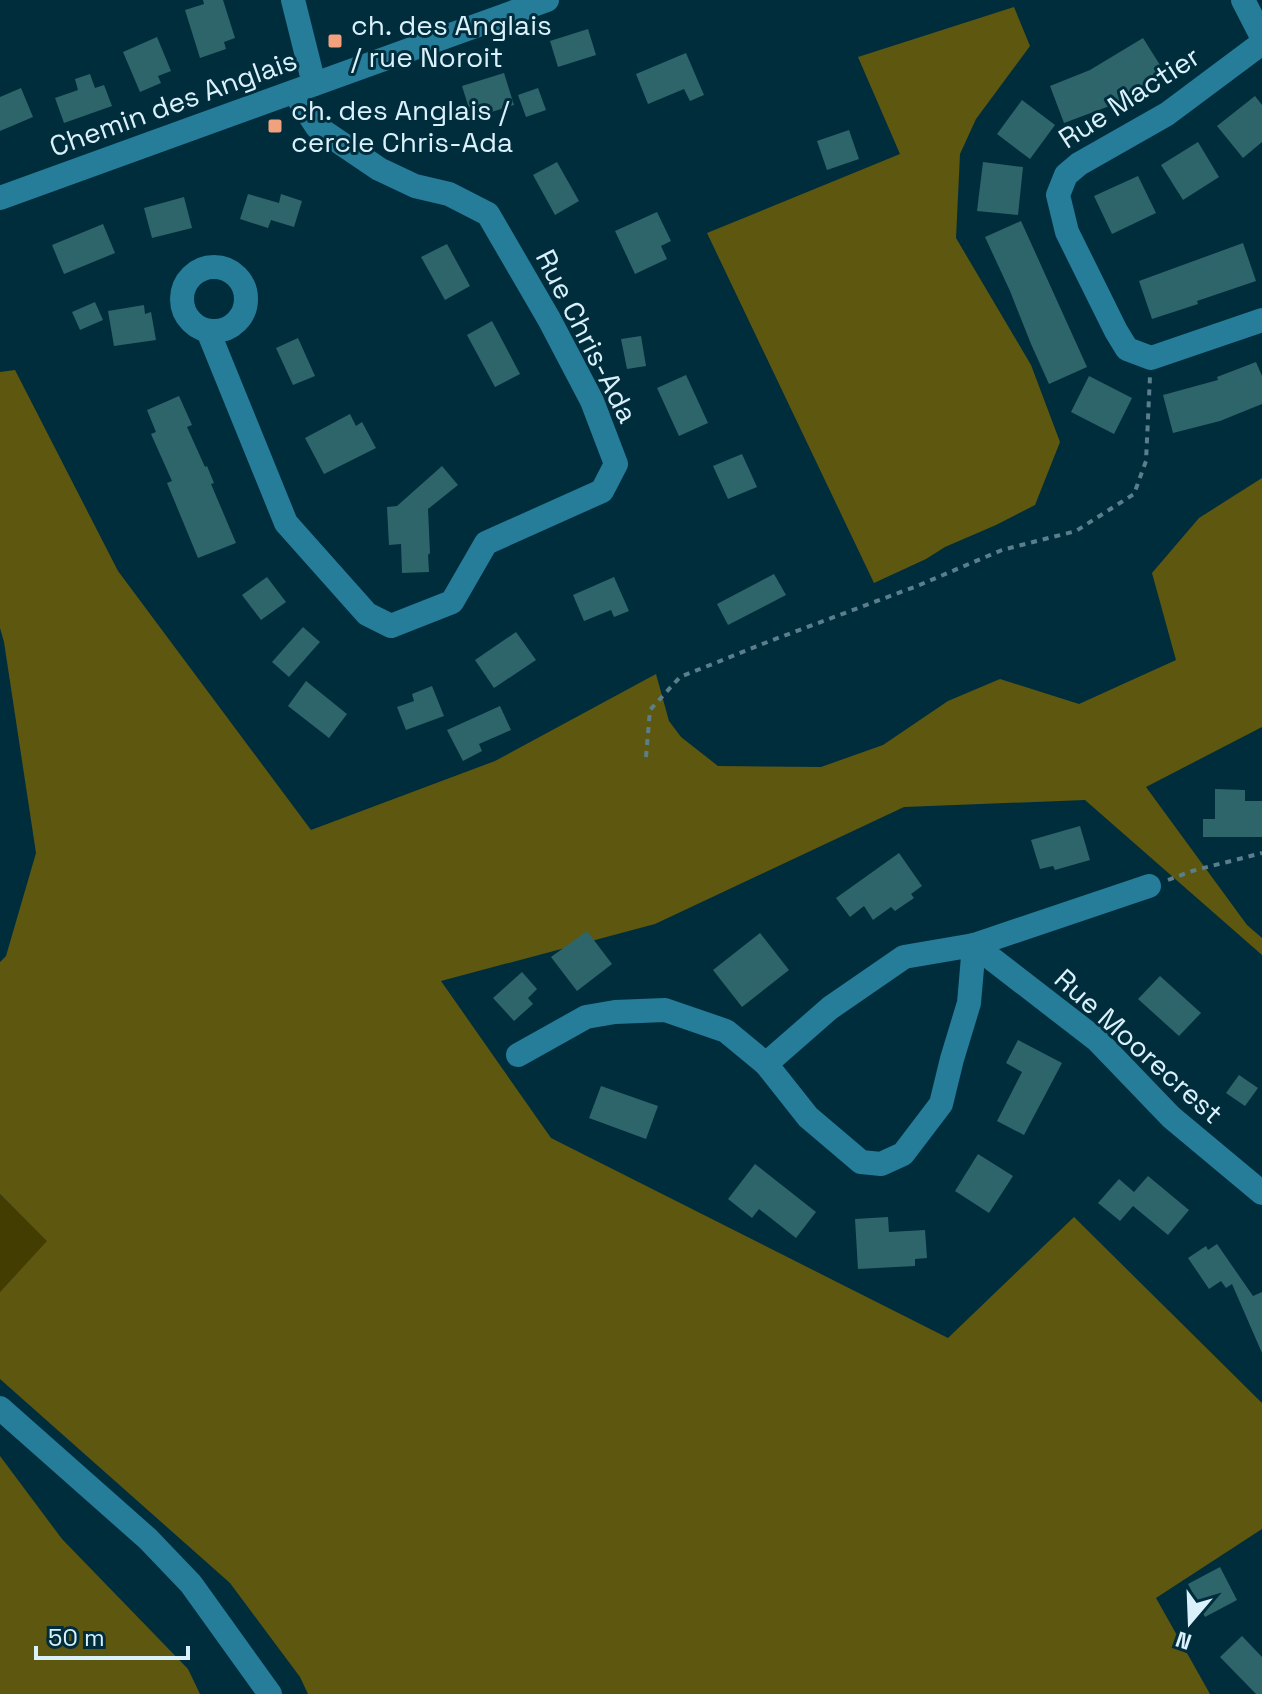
<svg xmlns="http://www.w3.org/2000/svg" width="1262" height="1694" viewBox="0 0 1262 1694" font-family="'Space Grotesk',sans-serif">
  <rect width="100%" height="100%" fill="#002d3c"/>
  <polygon fill="#433d01" points="0,1194 48,1241 0,1292"/>
  <g fill="#5e570f">
    <polygon points="1014,7 1030,46 976,119 960,154 956,238 1031,365 1060,442 1035,505 996,525 945,547 926,559 874,583 707,233 900,154 858,57"/>
    <polygon points="15,370 118,571 311,830 495,761 656,674 669,721 681,737 718,766 821,767 883,745 948,701 1000,679 1079,704 1176,660 1152,573 1199,518 1262,478 1262,727 1146,787 1247,925 1262,938 1262,955 1085,800 904,807 655,924 441,981 551,1138 948,1338 1074,1217 1262,1403 1262,1529 1156,1598 1210,1694 308,1694 300,1677 230,1583 0,1379 0,1292 47,1241 0,1194 0,962 6,956 36,853 4,642 0,628 0,372"/>
    <polygon points="0,1456 62,1539 188,1669 200,1694 0,1694"/>
  </g>
  <g fill="#2d656a">
    <polygon points="203,0 223,0 235,38 224,42 226,49 200,58 185,10 204,4"/>
    <polygon points="588,29 596,55 558,67 550,41"/>
    <polygon points="157,37 171,71 158,76 161,83 140,92 123,52"/>
    <polygon points="1143,38 1165,73 1115,104 1064,123 1050,86 1090,70"/>
    <polygon points="686,53 704,95 690,101 684,89 648,104 636,74"/>
    <polygon points="504,73 514,105 472,118 462,86"/>
    <polygon points="90,74 95,88 104,85 112,106 64,123 55,98 78,90 75,79"/>
    <polygon points="21,88 33,117 0,131 0,97"/>
    <polygon points="538,88 546,110 526,117 518,95"/>
    <polygon points="1255,96 1262,105 1262,142 1243,158 1217,126"/>
    <polygon points="1022,100 1055,125 1030,159 997,134"/>
    <polygon points="849,130 859,159 827,170 817,141"/>
    <polygon points="1198,142 1219,177 1183,200 1161,165"/>
    <polygon points="557,162 579,201 555,215 533,175"/>
    <polygon points="983,162 1023,167 1018,215 977,211"/>
    <polygon points="1138,176 1156,213 1112,234 1094,196"/>
    <polygon points="248,194 279,203 281,194 302,201 294,227 271,220 268,228 240,219"/>
    <polygon points="184,197 192,228 152,238 144,208"/>
    <polygon points="657,212 671,241 661,246 667,259 635,274 615,231"/>
    <polygon points="1021,221 1087,367 1049,384 1031,344 1010,291 985,237"/>
    <polygon points="103,224 115,253 64,274 52,245"/>
    <polygon points="1243,243 1256,281 1197,301 1198,304 1152,319 1139,281"/>
    <polygon points="447,244 470,286 445,300 421,257"/>
    <polygon points="95,302 103,320 80,330 72,312"/>
    <polygon points="144,305 145,314 151,312 156,340 114,346 108,311"/>
    <polygon points="492,321 520,374 495,387 467,335"/>
    <polygon points="641,336 646,366 627,369 621,339"/>
    <polygon points="298,338 315,376 293,385 276,348"/>
    <polygon points="1256,362 1262,376 1262,404 1220,421 1173,433 1163,395 1218,380 1217,377"/>
    <polygon points="686,375 708,423 679,436 657,388"/>
    <polygon points="1089,376 1132,398 1114,434 1071,412"/>
    <polygon points="179,396 192,425 187,427 205,467 207,466 214,483 211,484 236,543 198,558 167,483 172,481 151,434 156,432 147,410"/>
    <polygon points="350,414 356,426 362,422 376,448 324,474 305,438"/>
    <polygon points="742,454 757,487 728,499 713,466"/>
    <polygon points="442,466 458,485 428,509 430,553 428,555 429,572 402,573 401,544 389,545 387,507 397,506"/>
    <polygon points="774,574 786,595 728,625 717,604"/>
    <polygon points="267,577 286,602 261,620 242,595"/>
    <polygon points="614,577 629,611 614,617 611,610 584,621 573,595"/>
    <polygon points="303,627 320,642 289,677 272,662"/>
    <polygon points="516,632 536,660 494,688 475,660"/>
    <polygon points="306,681 347,714 329,738 288,706"/>
    <polygon points="432,686 444,716 406,730 397,707 414,701 412,694"/>
    <polygon points="500,706 511,730 479,744 482,751 463,761 447,730"/>
    <polygon points="1215,789 1245,790 1245,801 1262,801 1262,837 1203,837 1203,819 1215,819"/>
    <polygon points="1080,826 1090,860 1055,870 1053,866 1040,869 1031,840"/>
    <polygon points="899,853 922,886 911,894 914,898 895,911 891,907 873,920 864,906 850,917 836,898"/>
    <polygon points="587,931 612,964 577,991 551,957"/>
    <polygon points="760,933 789,970 742,1007 713,970"/>
    <polygon points="522,972 537,989 528,998 533,1004 514,1021 493,998"/>
    <polygon points="1160,976 1201,1013 1179,1036 1138,999"/>
    <polygon points="1018,1040 1062,1063 1024,1135 997,1121 1022,1072 1006,1063"/>
    <polygon points="1239,1075 1258,1088 1245,1106 1226,1093"/>
    <polygon points="601,1086 658,1106 646,1139 589,1118"/>
    <polygon points="978,1154 1013,1176 989,1213 955,1191"/>
    <polygon points="755,1164 816,1212 796,1238 759,1209 752,1218 728,1199"/>
    <polygon points="1148,1176 1189,1210 1168,1235 1133,1206 1120,1221 1098,1203 1119,1179 1134,1192"/>
    <polygon points="888,1217 889,1232 925,1230 927,1258 915,1259 915,1266 858,1269 855,1219"/>
    <polygon points="1217,1244 1253,1296 1262,1292 1262,1353 1232,1284 1226,1288 1221,1281 1209,1289 1188,1258 1206,1246 1208,1250"/>
    <polygon points="1220,1567 1237,1600 1205,1617 1188,1584"/>
    <polygon points="1242,1636 1262,1657 1262,1694 1256,1694 1220,1657"/>
  </g>
  <g fill="none" stroke-linecap="round" stroke-linejoin="round">
    <g stroke="#5a7e8b" stroke-width="4" stroke-dasharray="6 6" stroke-linecap="butt">
      <polyline points="646,757 650,710 680,677 770,641 917,586 1002,550 1076,531 1134,494 1146,461 1150,376"/>
      <polyline points="1168,880 1192,871 1262,853"/>
    </g>
    <g stroke="#257d99" stroke-width="24">
      <polyline points="293,0 314,84"/>
      <polyline points="1243,0 1262,37"/>
      <polyline points="1262,43 1167,114 1079,164 1066,175 1058,195 1067,232 1116,331 1127,349 1151,358 1262,320"/>
      <polyline points="0,198 547,0"/>
      <circle cx="214" cy="299" r="32"/>
      <polyline points="208,331 286,523 367,614 391,626 452,602 486,543 602,491 616,464 592,401 549,319 488,214 449,194 415,186 379,169 317,127 294,92"/>
      <polyline points="974,945 969,1003 952,1059 941,1104 903,1154 881,1164 861,1162 808,1117 766,1064 830,1008 904,957 974,945 1149,886"/>
      <polyline points="974,945 1097,1040 1171,1117 1262,1193"/>
      <polyline points="518,1055 586,1017 615,1012 665,1010 726,1031 766,1064"/>
      <polyline points="0,1408 148,1539 191,1584 270,1694"/>
    </g>
  </g>
  <g fill="#f2a17e" stroke="#002d3c" stroke-width="3">
    <rect x="327" y="33" width="16" height="16" rx="4"/>
    <rect x="267" y="118" width="16" height="16" rx="4"/>
  </g>
  <g text-anchor="middle" dominant-baseline="central" stroke-width="6" stroke-linejoin="round" paint-order="stroke">
    <g font-size="28" fill="#daf1fb" stroke="#002d3c" text-anchor="start">
      <text x="351" y="25">ch. des Anglais<tspan x="351" dy="32">/ rue Noroit</tspan></text>
      <text x="291" y="110">ch. des Anglais /<tspan x="291" dy="32">cercle Chris-Ada</tspan></text>
    </g>
    <g font-size="28" fill="#daf1fb" stroke="#002d3c">
      <text transform="translate(1129 97) rotate(-33)">Rue Mactier</text>
      <text transform="translate(173 103) rotate(-20)">Chemin des Anglais</text>
      <text transform="translate(587 336) rotate(63)">Rue Chris-Ada</text>
      <text transform="translate(1139 1046) rotate(42)">Rue Moorecrest</text>
    </g>
  </g>
  <g transform="translate(1190 1622) rotate(199)" stroke="#002d3c" stroke-width="6" paint-order="stroke">
  <path d="M0-6L14 30L0 20L-14 30Z" fill="#daf1fb"/>
  <text y="-12" font-size="22" font-weight="bold" text-anchor="middle" fill="#daf1fb">N</text>
  </g>
  <path d="M36 1646v12h152v-12" fill="none" stroke="#daf1fb" stroke-width="4"/>
  <text x="48" y="1646" font-size="24" fill="#daf1fb" stroke="#002d3c" stroke-width="6" paint-order="stroke">50 m</text>
</svg>
